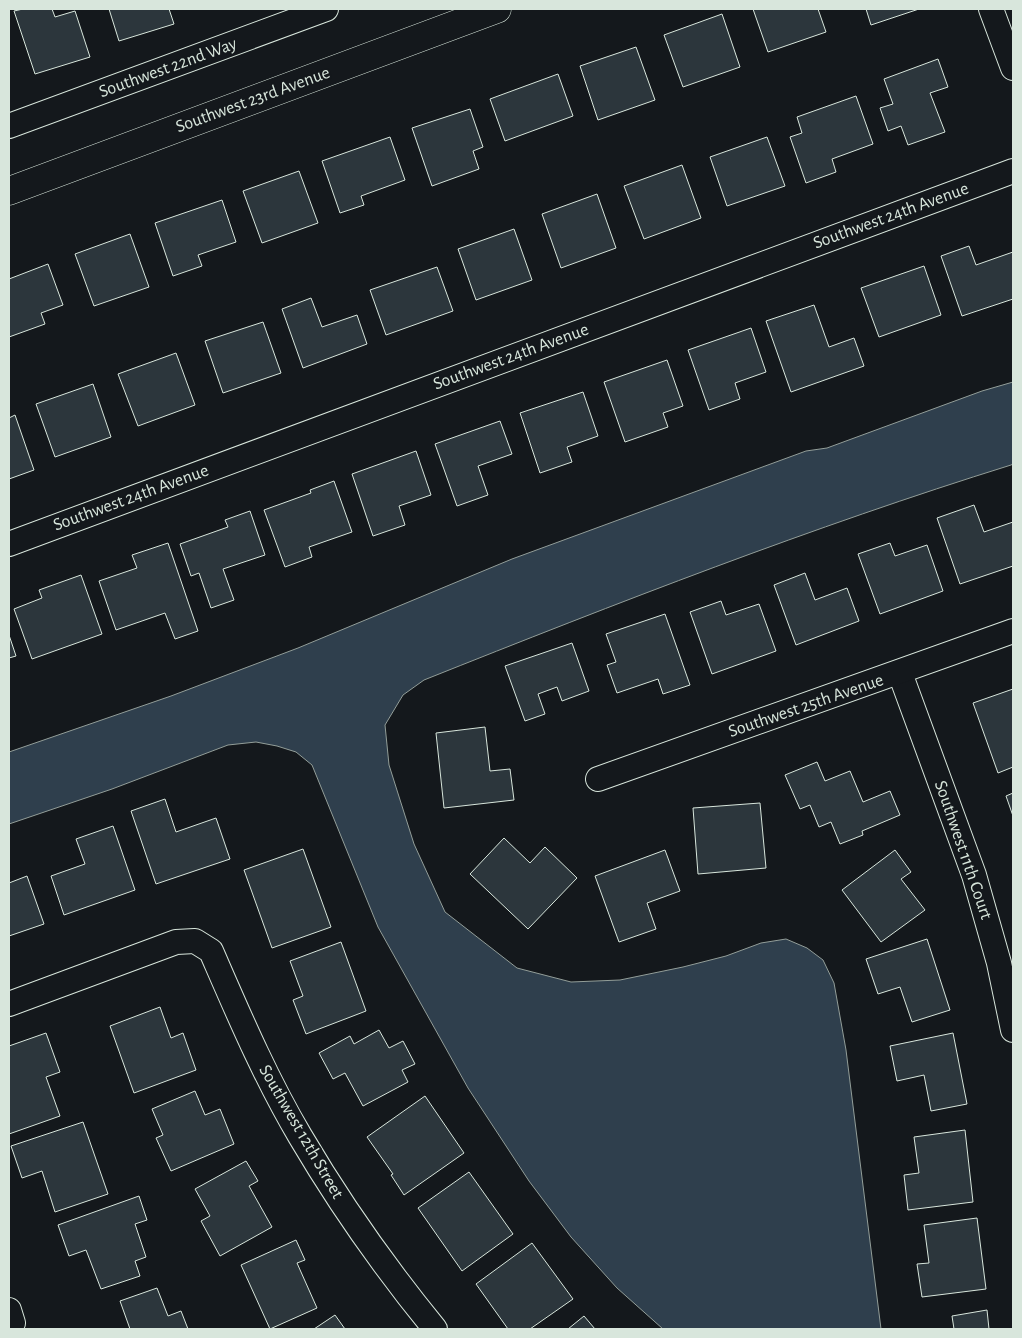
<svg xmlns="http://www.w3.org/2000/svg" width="1022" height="1338" viewBox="0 0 1022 1338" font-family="'Alegreya Sans',sans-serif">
  <rect width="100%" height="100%" fill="#14181c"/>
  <path fill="#2f3f4d" stroke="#939e99" d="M1013 382V464L1011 465C812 527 617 603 424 680L403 695 385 725 389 765 414 844 445 912 517 968 571 982 620 980 683 967 726 956 761 943 786 939 807 948 823 960 834 983 846 1050 881 1329H663L617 1288 571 1237 529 1181 468 1088 378 927 312 765 296 752 277 746 256 742 228 745 112 789 9 824V752L171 696 298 648 512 559 806 451 827 448 982 391Z"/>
  <g fill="#2c363c" stroke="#d8e6dc">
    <polygon points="23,9 52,9 55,17 75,11 90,57 35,74 14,11"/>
    <polygon points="109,9 169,9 174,24 119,41"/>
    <polygon points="753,9 818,9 826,32 768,52"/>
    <polygon points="866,9 919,9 871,25"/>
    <polygon points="722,14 740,67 683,87 664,35"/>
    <polygon points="636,47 655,100 598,120 580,66"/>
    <polygon points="938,59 948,87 930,93 945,132 908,145 901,126 888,131 880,108 893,104 884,79"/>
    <polygon points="558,74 573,116 505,141 490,99"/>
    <polygon points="856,96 873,144 832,159 836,172 806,183 790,137 802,133 797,117"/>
    <polygon points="470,109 483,147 473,151 479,169 432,186 412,128"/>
    <polygon points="390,137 405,180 361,196 364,205 340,213 322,161"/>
    <polygon points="767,137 785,186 727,206 710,157"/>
    <polygon points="682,165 701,218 644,239 624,186"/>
    <polygon points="299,171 318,223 262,243 243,191"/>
    <polygon points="597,194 616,248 561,268 542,214"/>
    <polygon points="222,200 236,242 198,255 202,266 173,276 155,223"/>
    <polygon points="514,229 532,280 476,300 458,249"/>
    <polygon points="130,234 149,287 94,306 75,254"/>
    <polygon points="969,246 976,265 1013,252 1013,299 962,316 941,256"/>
    <polygon points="48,264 63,305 41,313 45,324 9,337 9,279"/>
    <polygon points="924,266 941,315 879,337 861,288"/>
    <polygon points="437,267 453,311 386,335 370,290"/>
    <polygon points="311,298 322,327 357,315 367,344 303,368 282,309"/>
    <polygon points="814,305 829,347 854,338 864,366 791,392 766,321"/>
    <polygon points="263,322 281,373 223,393 205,341"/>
    <polygon points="751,328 766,372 735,383 740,399 709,410 688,350"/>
    <polygon points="176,353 195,405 138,426 118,374"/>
    <polygon points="667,360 683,406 663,413 668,427 625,442 604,382"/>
    <polygon points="93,384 111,437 55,457 36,404"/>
    <polygon points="583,392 598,436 567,447 572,462 540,473 520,413"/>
    <polygon points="15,415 34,470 9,479 9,418"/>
    <polygon points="500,421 512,454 478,466 488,495 457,506 435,444"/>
    <polygon points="416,451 431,495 399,506 405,525 373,536 352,474"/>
    <polygon points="334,481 352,532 309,547 312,557 285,567 264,510 311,493 310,490"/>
    <polygon points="974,505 984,532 1013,522 1013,566 960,584 937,518"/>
    <polygon points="250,511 265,555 223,569 234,600 211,608 199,573 191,576 180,544 228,527 225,520"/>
    <polygon points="168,543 198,631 175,639 165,613 116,630 99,581 137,568 132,555"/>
    <polygon points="890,543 895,556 927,545 943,591 880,614 858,554"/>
    <polygon points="805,573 815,600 847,588 859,621 796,645 774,585"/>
    <polygon points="81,575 102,634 32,659 14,609 42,598 39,590"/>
    <polygon points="721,601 726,615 759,604 776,651 712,674 690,612"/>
    <polygon points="665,614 690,685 663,694 658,679 617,693 607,665 616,662 606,634"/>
    <polygon points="9,635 16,656 9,658"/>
    <polygon points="572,643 589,691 562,701 557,687 538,694 545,714 525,721 505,666"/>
    <polygon points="1013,689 1013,767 998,773 973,703"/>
    <polygon points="485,727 490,771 510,769 514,800 444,808 436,733"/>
    <polygon points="817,762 825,781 850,771 863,802 890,791 900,815 862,831 863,835 840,844 831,822 819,827 810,805 800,809 785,775"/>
    <polygon points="1013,793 1013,816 1006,796"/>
    <polygon points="165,799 176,832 216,818 230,859 156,884 131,811"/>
    <polygon points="760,803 766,868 698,874 693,808"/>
    <polygon points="113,826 135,890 64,915 51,876 85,864 76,839"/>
    <polygon points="504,838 530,863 545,847 577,878 528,929 470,874"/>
    <polygon points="303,849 331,927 272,948 244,870"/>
    <polygon points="665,850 680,891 647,903 656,929 619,942 595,876"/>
    <polygon points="895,850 911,872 901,879 925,910 881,942 842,890"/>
    <polygon points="27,876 44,924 9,936 9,883"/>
    <polygon points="927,939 950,1010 912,1022 900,987 878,994 866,959"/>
    <polygon points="341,942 366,1011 306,1034 293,1000 303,996 290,961"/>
    <polygon points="160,1007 171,1038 183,1033 196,1070 134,1093 110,1026"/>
    <polygon points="379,1030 389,1048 403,1041 415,1064 402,1070 408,1082 363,1106 345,1073 333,1079 319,1053 350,1036 354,1044"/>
    <polygon points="46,1033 60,1072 46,1077 60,1116 9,1134 9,1046"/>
    <polygon points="953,1033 967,1104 931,1111 924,1075 897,1081 890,1046"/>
    <polygon points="195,1091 205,1115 220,1109 234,1144 171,1171 156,1138 163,1135 152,1109"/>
    <polygon points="425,1096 464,1153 404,1195 391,1175 393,1174 367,1137"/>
    <polygon points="83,1122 108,1194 55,1212 42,1171 22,1178 11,1146"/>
    <polygon points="965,1130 973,1202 908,1210 904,1175 919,1173 914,1137"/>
    <polygon points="246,1161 258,1181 249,1186 272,1227 220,1256 201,1221 210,1216 195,1189"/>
    <polygon points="469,1172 513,1234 462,1271 418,1208"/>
    <polygon points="139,1196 147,1220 135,1224 146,1257 135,1261 140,1276 101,1289 86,1250 69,1256 58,1225"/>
    <polygon points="977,1218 986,1289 922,1297 917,1264 929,1263 924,1225"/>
    <polygon points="296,1240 305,1260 297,1263 317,1308 270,1329 241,1265"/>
    <polygon points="532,1243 573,1299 530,1329 508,1329 476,1284"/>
    <polygon points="157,1288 168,1316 181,1311 188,1329 130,1329 120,1301"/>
    <polygon points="987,1310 989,1329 954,1329 952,1316"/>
    <polygon points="335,1315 345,1329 314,1329"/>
    <polygon points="584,1316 595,1329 568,1329"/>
  </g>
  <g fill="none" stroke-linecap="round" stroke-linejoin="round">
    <defs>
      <g id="street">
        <polyline points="991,9 1013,68"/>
        <polyline points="9,126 326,9"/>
        <polyline points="9,544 1013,171"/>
        <polyline points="900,673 974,875 999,963 1013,1030"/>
        <polyline points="598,779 1013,631"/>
        <path d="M9 1004 176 942 195 941 211 951C238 1013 265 1077 300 1136 340 1204 385 1268 435 1329"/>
        <polyline points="9,1310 13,1323"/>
      </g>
      <polyline id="secondary" points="9,191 497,9"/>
    </defs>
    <use href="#street" stroke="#d8e6dc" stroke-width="26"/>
    <use href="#secondary" stroke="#d8e6dc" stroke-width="29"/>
    <use href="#street" stroke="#14181c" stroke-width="24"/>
    <use href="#secondary" stroke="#14181c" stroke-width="28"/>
  </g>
  <g text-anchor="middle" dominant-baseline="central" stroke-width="4" stroke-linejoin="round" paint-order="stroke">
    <g font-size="18" fill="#d8e6dc" stroke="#14181c">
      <text transform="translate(168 68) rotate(-20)">Southwest 22nd Way</text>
      <text transform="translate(253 100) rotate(-20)">Southwest 23rd Avenue</text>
      <text transform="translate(891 216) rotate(-20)">Southwest 24th Avenue</text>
      <text transform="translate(511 357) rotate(-20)">Southwest 24th Avenue</text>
      <text transform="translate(131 498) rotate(-20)">Southwest 24th Avenue</text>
      <text transform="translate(806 706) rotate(-19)">Southwest 25th Avenue</text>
      <text transform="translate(963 850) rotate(71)">Southwest 11th Court</text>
      <text transform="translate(301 1132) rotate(60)">Southwest 12th Street</text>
    </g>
  </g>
  <rect width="1022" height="1338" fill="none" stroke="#d8e6dc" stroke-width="20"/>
</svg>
